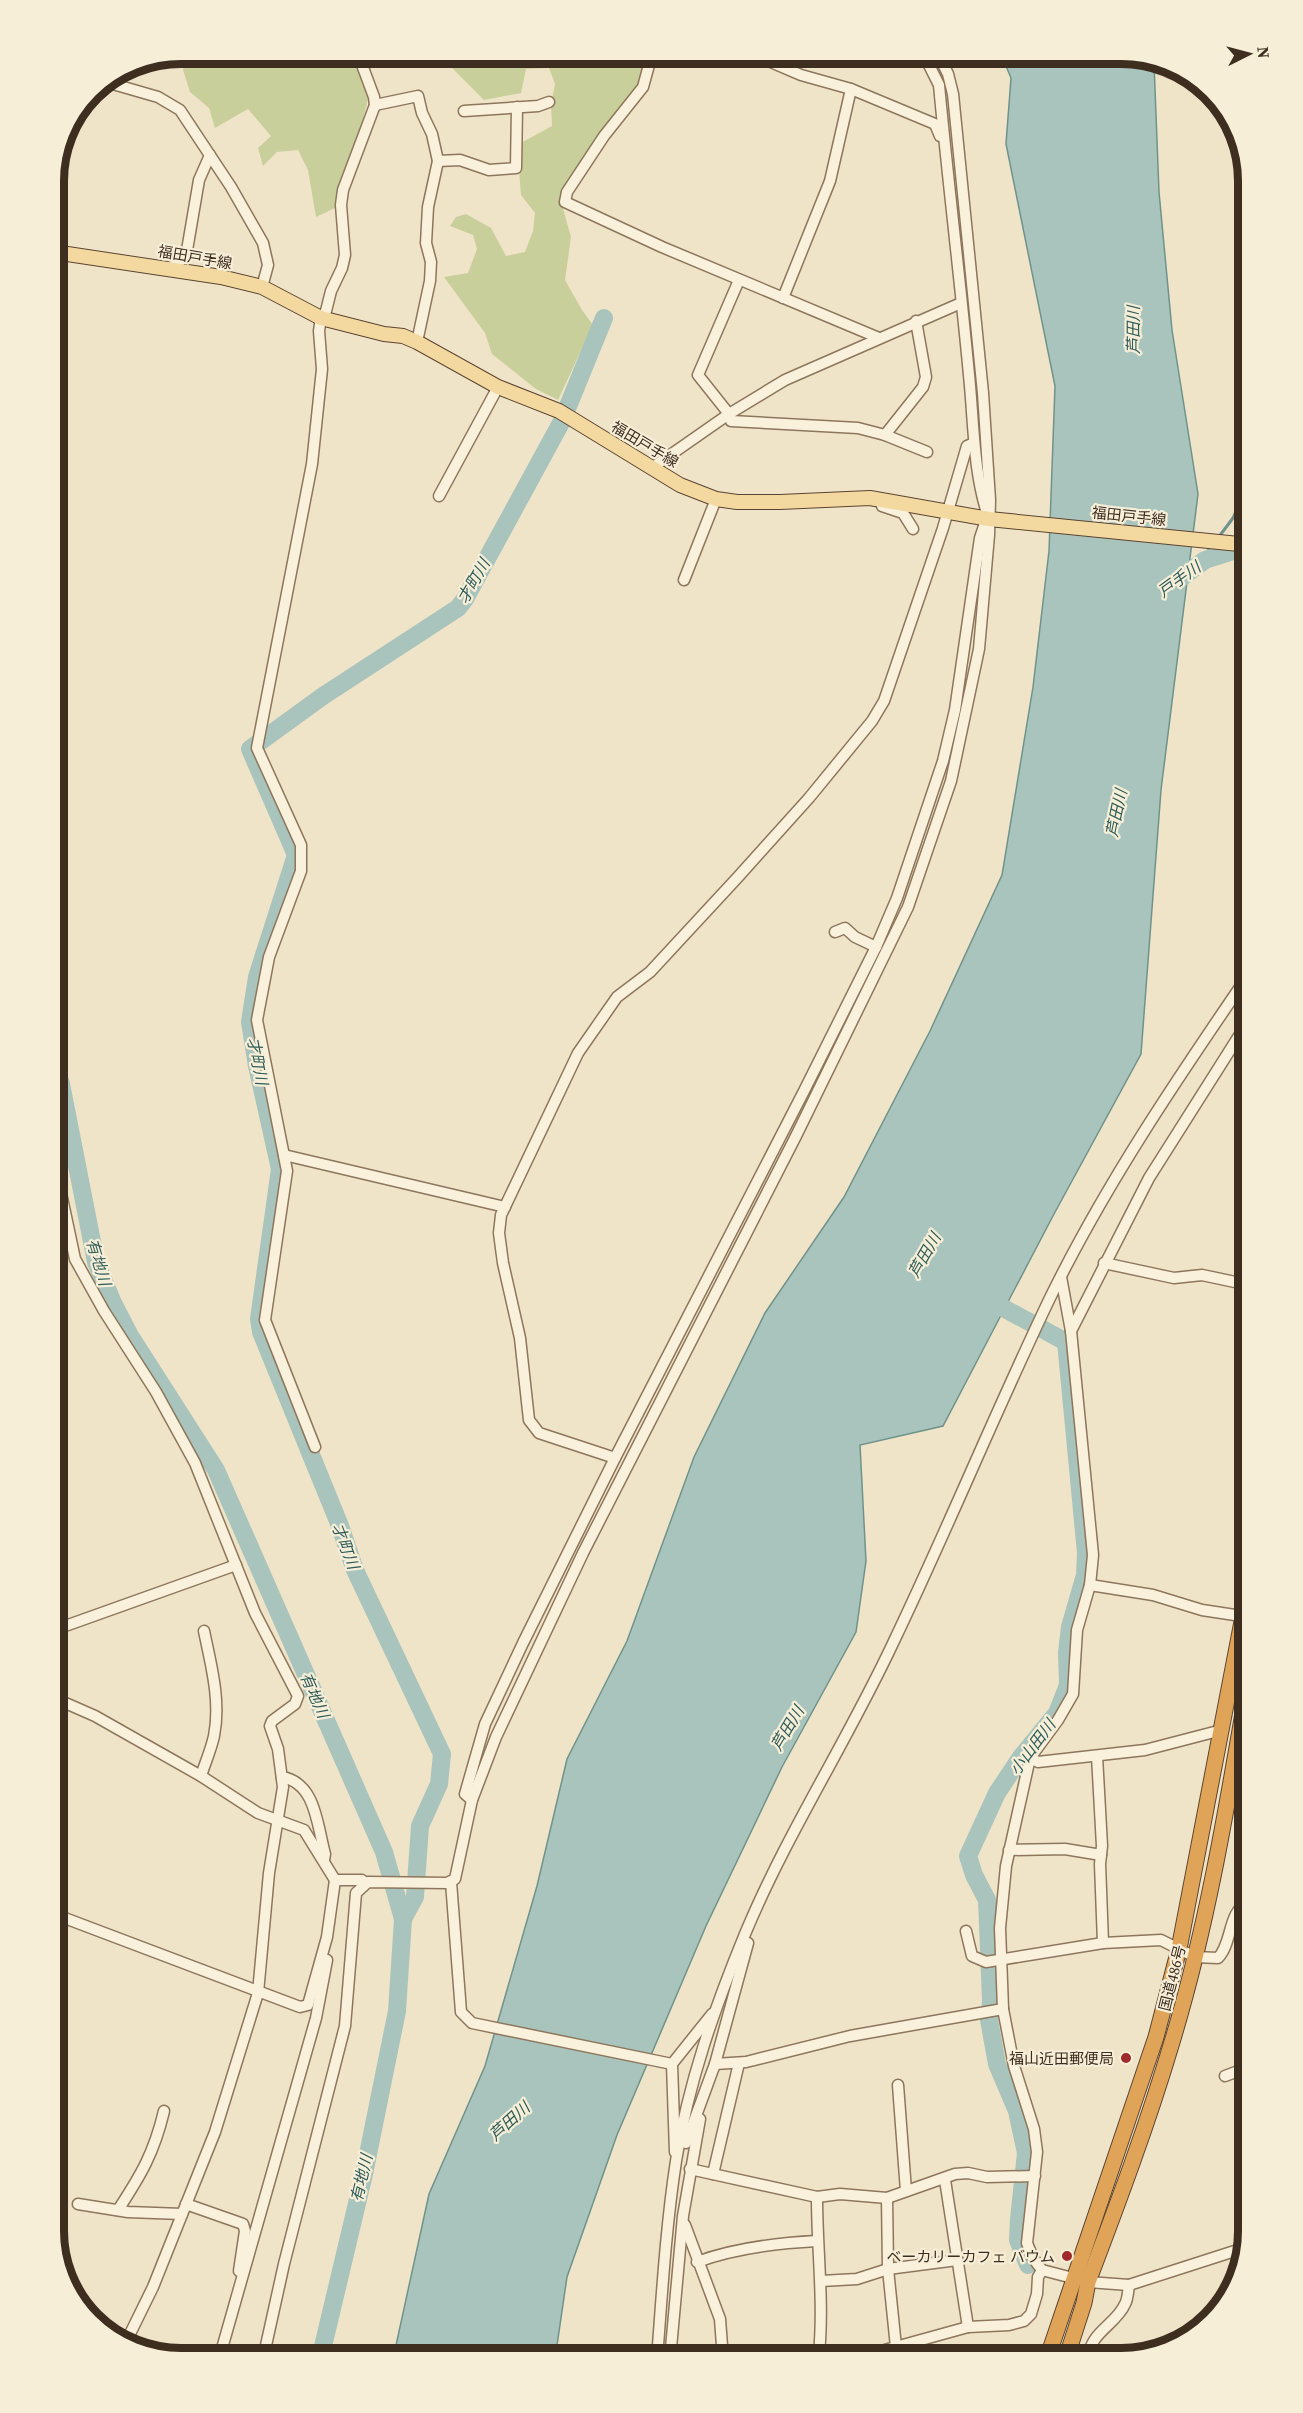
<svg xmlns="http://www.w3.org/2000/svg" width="1303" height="2413" viewBox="0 0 1303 2413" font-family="'Source Serif 4','Noto Sans JP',serif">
  <rect width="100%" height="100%" fill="#f0e4c8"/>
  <g fill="#c9cf9b">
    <polygon points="185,54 353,54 369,95 360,131 338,185 337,207 316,217 308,170 298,150 277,152 263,166 258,148 271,136 248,109 215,128 209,108 190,92 183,70"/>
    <polygon points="419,54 650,54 640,89 562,205 571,237 565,280 582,310 593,325 558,400 536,389 492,354 485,333 444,277 468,273 477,249 473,235 450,226 456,217 466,214 491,228 506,256 525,252 533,231 535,213 521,195 517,145 552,126 551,104 555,84 549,68 526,69 521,93 484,100 450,66 419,57"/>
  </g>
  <polygon fill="#a9c4bc" stroke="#6f938a" stroke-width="1.5" points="1001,54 1130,54 1154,63 1159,192 1172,330 1198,494 1161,790 1141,1054 1054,1214 943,1426 860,1445 866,1561 856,1632 782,1767 706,1926 617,2135 567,2277 555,2359 393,2359 429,2194 485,2066 537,1886 567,1759 627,1641 694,1457 765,1313 844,1197 930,1031 1002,875 1033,687 1049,551 1055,386 1006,144 1011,78"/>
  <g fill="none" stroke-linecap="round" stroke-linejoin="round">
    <g stroke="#6f938a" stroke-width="3">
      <polyline points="1218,538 1233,518 1249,482"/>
      <polyline points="1187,570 1204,557 1212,545"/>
    </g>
    <g stroke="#a9c4bc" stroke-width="18">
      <polyline points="1170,586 1205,560 1249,546"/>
      <polyline points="54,1064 61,1084 96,1262 113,1303 129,1334 216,1470 384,1852 403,1919 397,2011 364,2174 320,2359"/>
      <polyline points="985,1298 1066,1342 1086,1553 1085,1575 1070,1627 1067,1652 1068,1685 1057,1713 1021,1757 997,1793 968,1856 974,1875 987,1900 991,2001 989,2020 997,2064 1017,2111 1026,2153 1019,2219 1018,2240 1028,2265"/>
      <polyline points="403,1919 415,1897 420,1826 439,1784 442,1754 355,1570 340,1526 261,1332 259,1319 280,1169 257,1066 250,1022 257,977 296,855 250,749 323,696 458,608 465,599 562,421 604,318"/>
    </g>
    <defs>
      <g id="minor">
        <polyline points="652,54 643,87 604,136 567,192 565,202 662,247 879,338"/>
        <polyline points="752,54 801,75 851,89 935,124 940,136"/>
        <polyline points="106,82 158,97 180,110 231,187 263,243 268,265 262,287"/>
        <polyline points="375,105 418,96 422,113 432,134 438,161 428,207 426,243 431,262 430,281 417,342"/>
        <polyline points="464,111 538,106 549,102"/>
        <polyline points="1239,132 1240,139"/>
        <polyline points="438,161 460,160 489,170 516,168 517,107"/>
        <polyline points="170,269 186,256 199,180 210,155"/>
        <polyline points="739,280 698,375 729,414 731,421 858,428 885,435 927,452"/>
        <polyline points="783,298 830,181 851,89"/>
        <polyline points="885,435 923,387 926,377 916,321"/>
        <polyline points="653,467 729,414 785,380 961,303"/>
        <polyline points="439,496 498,387"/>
        <polyline points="881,500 882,506 903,513 913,529"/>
        <polyline points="684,580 716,499"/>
        <polyline points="835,932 845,928 855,937 876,947"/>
        <polyline points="284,1155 505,1207"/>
        <polyline points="54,1160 75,1259 104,1311 156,1392 195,1463 255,1613 298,1696 295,1704 272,1721 270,1726 278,1749 283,1787 269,1873 258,1993 215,2132 153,2287 126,2342"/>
        <polyline points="1104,1263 1174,1278 1202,1275 1249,1285"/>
        <polyline points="1061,1277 1071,1331 1093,1555 1090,1585 1077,1630 1073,1694 1058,1720 1030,1758 1006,1866 1000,1928 1003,2009 1014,2066 1034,2129 1037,2152 1027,2243 1033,2258 1042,2270 1088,2282 1129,2285 1244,2248"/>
        <polyline points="1071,1331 1149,1178 1249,1020"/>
        <polyline points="315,1447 265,1320 287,1171 257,1020 269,957 301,871 301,845 257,748 312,464 322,369 319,331 321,318 326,311 331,291 342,268 345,255 341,205 343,190 375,105 374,97 358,54"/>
        <polyline points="615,1458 539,1433 529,1420 520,1338 503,1263 499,1233 501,1215 578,1053 617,997 650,972 738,877 809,798 872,721 884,701 943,528 967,446 974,443"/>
        <polyline points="1090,1585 1153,1595 1202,1610 1248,1617"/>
        <polyline points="54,1630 236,1565"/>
        <polyline points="1097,1756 1102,1846 1100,1864 1103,1943"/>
        <polyline points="1030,1758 1038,1762 1145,1750 1222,1730"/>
        <path d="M201 1776C205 1763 211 1750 214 1736 221 1701 211 1665 204 1631"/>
        <path d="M282 1777C316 1783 317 1825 325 1854L324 1860"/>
        <path d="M472 1800 465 1794 485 1724 523 1643 615 1458 804 1091 876 947 897 898 943 761 955 710 980 538 984 526 989 519C973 473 974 424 969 375 960 278 948 182 939 85L929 65 920 54"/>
        <polyline points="1009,1850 1065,1849 1101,1855"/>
        <polyline points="335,1880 362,1880 365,1883"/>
        <polyline points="451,1882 461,2012 472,2023 672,2064"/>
        <polyline points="54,1914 300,2007 308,2005 327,1937 335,1880 304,1830 258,1813 201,1776 95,1716 54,1698"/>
        <path d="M966 1931 972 1956 986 1962 1103 1943 1161 1940 1195 1957 1218 1958C1233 1943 1227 1911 1249 1902"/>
        <polyline points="715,2064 746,2062 850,2036 1003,2009"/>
        <polyline points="1225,2076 1249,2067"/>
        <polyline points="898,2085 906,2191"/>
        <polyline points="686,2143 715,2064 748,1943"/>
        <polyline points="675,2152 672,2064 712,2014"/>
        <polyline points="690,2169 817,2197 840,2194 887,2198 955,2174 968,2173 987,2177 1035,2176"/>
        <polyline points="713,2174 739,2063"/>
        <polyline points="945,2180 968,2327"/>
        <path d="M817 2197C817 2250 824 2301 819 2354"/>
        <polyline points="887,2198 888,2269 896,2347"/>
        <polyline points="78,2204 128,2212 182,2214"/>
        <polyline points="186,2204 243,2224 245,2231 239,2271"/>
        <path d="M118 2210C141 2175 154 2153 164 2111"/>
        <polyline points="685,2225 720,2319 723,2359"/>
        <path d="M697 2262C735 2248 777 2243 817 2241"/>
        <polyline points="821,2281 857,2279 888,2269 957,2260"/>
        <polyline points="723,2357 807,2352 863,2356 968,2327 1009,2325 1024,2321 1031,2314 1037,2294 1038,2277 1042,2270"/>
        <polyline points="219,2359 316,2018 327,1960"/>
        <polyline points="263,2359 284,2264 345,2026 356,1893 368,1882 447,1883 455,1879 472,1800 496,1737 583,1553 796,1136 908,907 951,781 979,649 989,535 990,500 983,393 953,94 948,74 938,54"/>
        <path d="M657 2359C662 2293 666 2226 676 2161 688 2083 715 2007 745 1934 787 1833 848 1740 894 1641 948 1528 995 1413 1049 1300 1105 1185 1177 1079 1249 974"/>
        <polyline points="670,2359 683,2216 700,2119"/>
        <path d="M1089 2359C1088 2333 1116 2325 1125 2304 1128 2299 1128 2291 1129 2285"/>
      </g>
      <polyline id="major" points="54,252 221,277 262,287 321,318 384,334 403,336 417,342 498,387 559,411 680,485 716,499 737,502 780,502 870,498 989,519 1249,545"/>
      <g id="highway">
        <polyline points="1047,2359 1156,2037 1179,1949 1249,1585"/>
        <path d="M1066 2359 1084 2303 1088 2282C1118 2203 1148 2123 1172 2042 1208 1924 1228 1800 1249 1678"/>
      </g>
    </defs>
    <use href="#minor" stroke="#8d765c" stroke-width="13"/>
    <use href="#major" stroke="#5b4430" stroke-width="16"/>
    <use href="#highway" stroke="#5b4430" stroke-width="17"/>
    <use href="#minor" stroke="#faf1dc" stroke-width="10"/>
    <use href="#major" stroke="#f3d9a0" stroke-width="14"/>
    <use href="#highway" stroke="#e0a458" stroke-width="15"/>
  </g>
  <g fill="#9e2a2b" stroke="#f7eed8" stroke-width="2">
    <circle cx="1126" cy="2058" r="6"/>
    <circle cx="1067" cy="2256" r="6"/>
  </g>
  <g text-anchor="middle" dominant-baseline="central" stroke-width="4.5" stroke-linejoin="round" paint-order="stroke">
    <g font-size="15" fill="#3d2e20" stroke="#f7eed8">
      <text transform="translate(195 257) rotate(10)">福田戸手線</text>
      <text transform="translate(645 444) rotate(31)">福田戸手線</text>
      <text transform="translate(1129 516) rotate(6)">福田戸手線</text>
      <text transform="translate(1172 1978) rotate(-76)">国道486号</text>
    </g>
    <g font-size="15" fill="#3d2e20" stroke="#f7eed8" text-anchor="end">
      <text x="1114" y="2058">福山近田郵便局</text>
      <text x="1055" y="2256">ベーカリーカフェ バウム</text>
    </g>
    <g font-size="16" font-style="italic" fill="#2f5d5a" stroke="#f7eed8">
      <text transform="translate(1133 330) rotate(-90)">芦田川</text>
      <text transform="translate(1179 579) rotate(-36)">戸手川</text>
      <text transform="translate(473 581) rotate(-60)">才町川</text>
      <text transform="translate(1116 813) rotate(-78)">芦田川</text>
      <text transform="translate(258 1061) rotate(79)">才町川</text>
      <text transform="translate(924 1255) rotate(-60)">芦田川</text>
      <text transform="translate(99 1262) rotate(73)">有地川</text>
      <text transform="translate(346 1546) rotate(69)">才町川</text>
      <text transform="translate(315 1695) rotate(66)">有地川</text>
      <text transform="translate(787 1728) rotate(-59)">芦田川</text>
      <text transform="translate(1032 1747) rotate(-53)">小山田川</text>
      <text transform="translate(509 2121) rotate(-42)">芦田川</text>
      <text transform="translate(361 2178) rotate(-77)">有地川</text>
    </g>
  </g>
  <path d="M0 0H1303V2413H0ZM181 64H1121A117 117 0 0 1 1238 181V2231A117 117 0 0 1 1121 2348H181A117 117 0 0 1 64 2231V181A117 117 0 0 1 181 64Z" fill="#f7eed8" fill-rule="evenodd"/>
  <path fill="none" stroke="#3d2e20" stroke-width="8" d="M181 64H1121A117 117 0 0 1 1238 181V2231A117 117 0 0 1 1121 2348H181A117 117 0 0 1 64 2231V181A117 117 0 0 1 181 64Z"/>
  <g transform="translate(1249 54) rotate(84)" stroke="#f7eed8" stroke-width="4.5" paint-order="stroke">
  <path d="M0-4.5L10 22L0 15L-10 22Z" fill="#3d2e20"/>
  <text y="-9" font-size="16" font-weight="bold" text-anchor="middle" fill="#3d2e20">N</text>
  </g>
</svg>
